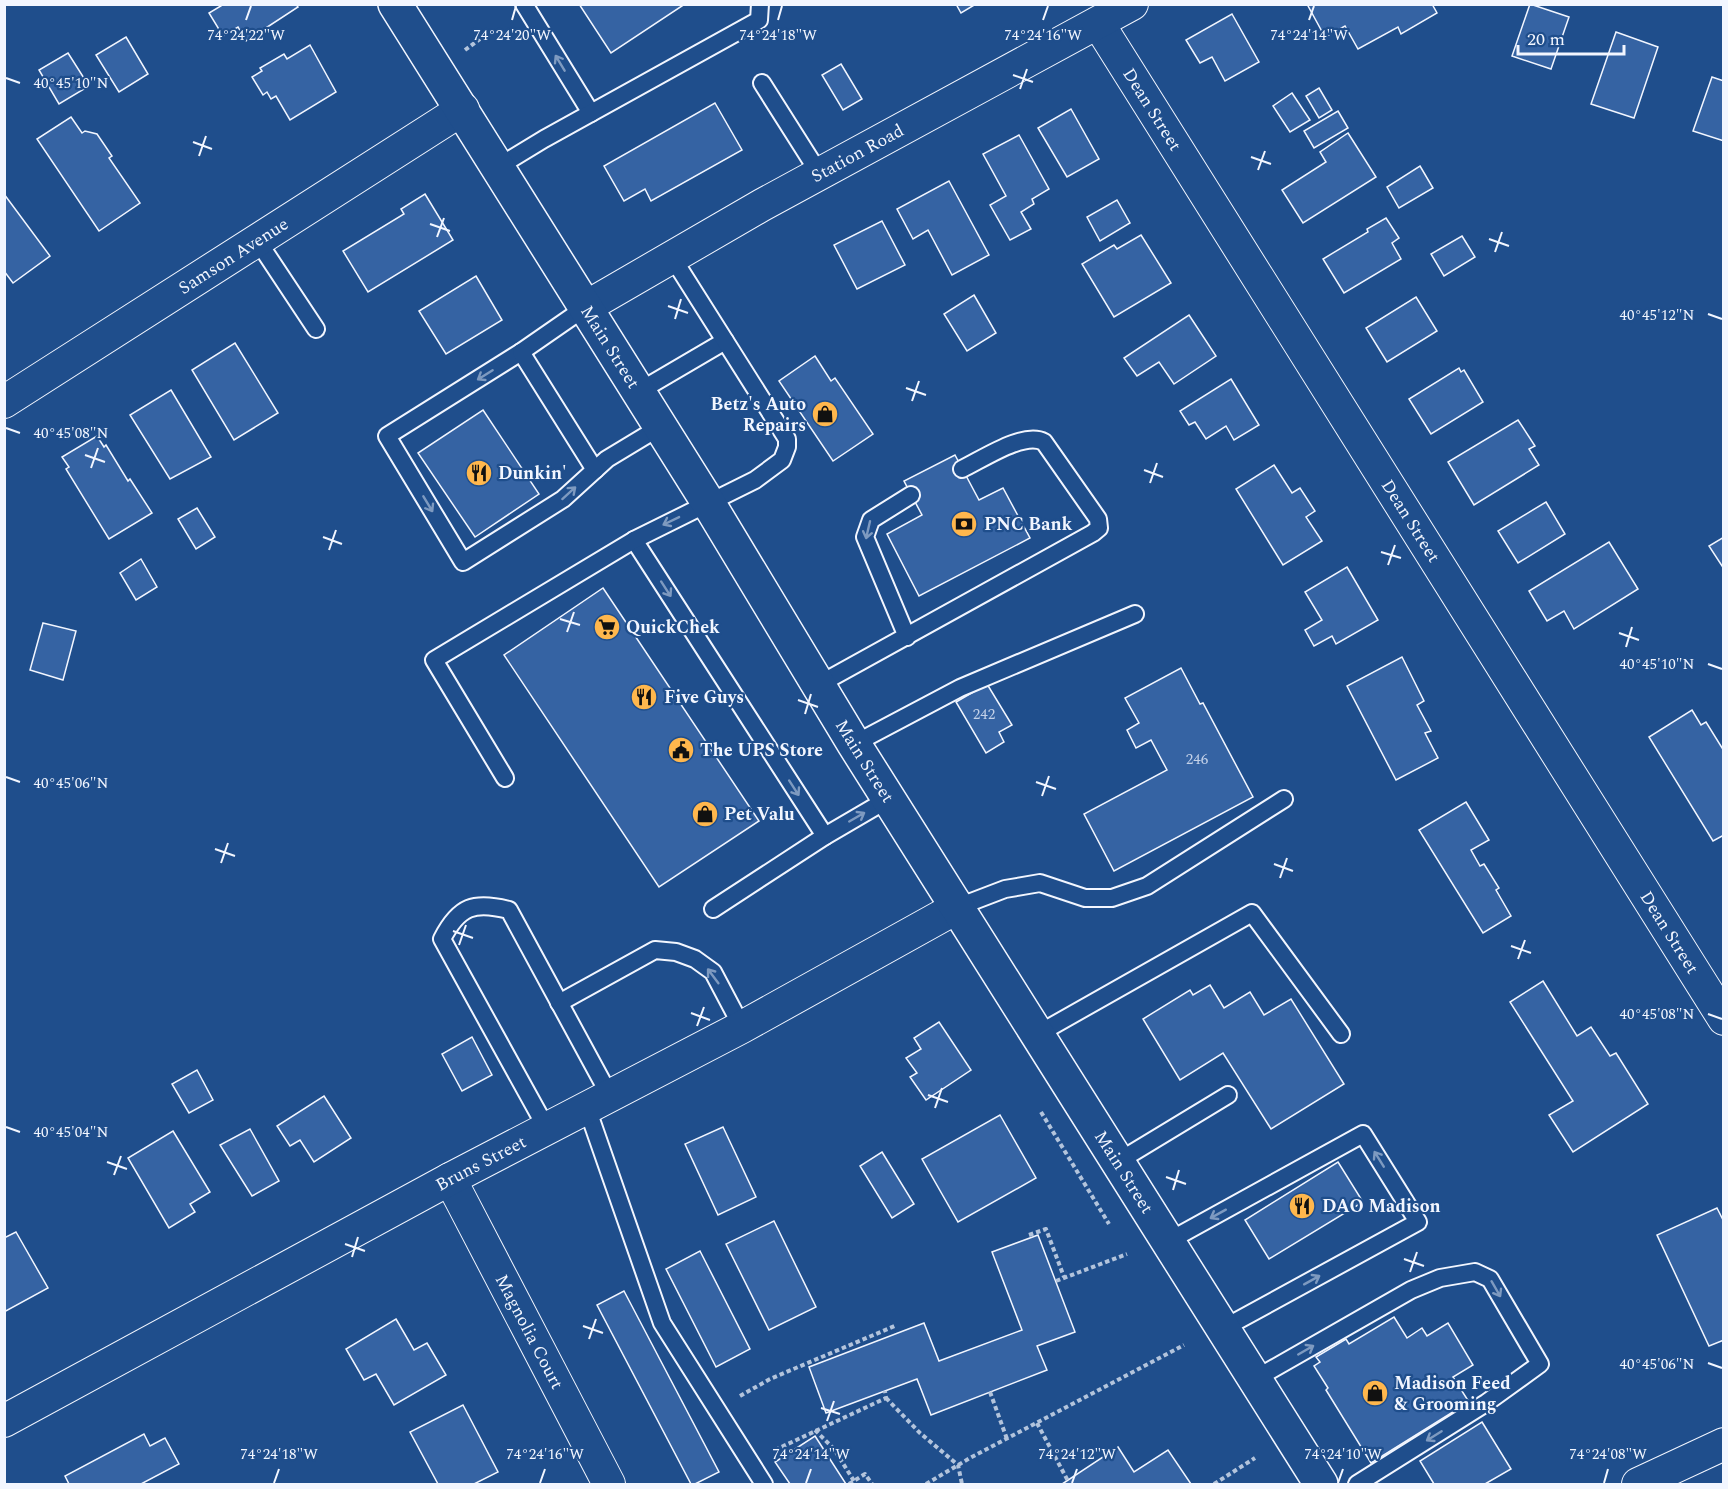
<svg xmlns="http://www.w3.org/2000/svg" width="1728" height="1489" viewBox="0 0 1728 1489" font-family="Spectral,serif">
  <rect width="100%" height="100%" fill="#1f4e8c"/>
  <g fill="#3563a3" stroke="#f2f6ff" stroke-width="1.5">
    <polygon points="224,4 296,4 298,7 246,41 238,27 223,36 209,13"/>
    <polygon points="579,4 685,4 611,53"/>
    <polygon points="956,4 976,4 961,13"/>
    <polygon points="1307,4 1432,4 1437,13 1401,34 1398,27 1358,49 1345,26 1325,37"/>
    <polygon points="1530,4 1569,17 1551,69 1512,56"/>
    <polygon points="1232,14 1259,62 1225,81 1212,57 1200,63 1186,40"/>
    <polygon points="1616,32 1658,47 1634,118 1591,104"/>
    <polygon points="126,37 148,74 119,92 96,55"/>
    <polygon points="310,45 336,92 290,120 276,96 271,99 267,92 263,95 252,77 262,71 260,68 284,54 287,59"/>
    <polygon points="68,53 89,86 59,104 39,70"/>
    <polygon points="841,64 862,99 843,110 822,75"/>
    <polygon points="1712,77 1724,81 1724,141 1693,131"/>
    <polygon points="1319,88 1332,110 1319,118 1306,96"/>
    <polygon points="1292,93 1310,120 1290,132 1273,106"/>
    <polygon points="715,103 742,150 651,201 645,189 624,201 604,166"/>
    <polygon points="1071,109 1099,159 1067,177 1038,128"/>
    <polygon points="1338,111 1348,128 1314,148 1304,131"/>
    <polygon points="71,117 82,133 85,131 97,134 112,156 109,158 140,203 99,231 37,139"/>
    <polygon points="1348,133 1376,177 1303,223 1282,190 1326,162 1320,152"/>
    <polygon points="1019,135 1049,189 1032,199 1034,204 1021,212 1031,229 1010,240 990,205 1006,196 983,154"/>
    <polygon points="1420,166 1433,188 1399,208 1387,187"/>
    <polygon points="949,181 989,255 952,275 928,230 913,239 897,209"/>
    <polygon points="4,194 50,256 13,283 4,271"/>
    <polygon points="425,194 453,240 368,292 343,251 404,214 401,209"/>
    <polygon points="1117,200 1130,223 1100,241 1087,217"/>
    <polygon points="1386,218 1399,238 1392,243 1401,259 1344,293 1323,259 1368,232 1367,229"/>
    <polygon points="882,221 905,265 857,289 834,245"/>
    <polygon points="1141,235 1171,283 1114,317 1082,264 1114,245 1117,249"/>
    <polygon points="1462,236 1475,257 1444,276 1431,254"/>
    <polygon points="476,276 502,320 446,354 419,311"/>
    <polygon points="974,295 996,333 967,351 944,314"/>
    <polygon points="1416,297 1437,331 1387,362 1366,328"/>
    <polygon points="1189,315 1216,356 1174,384 1159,362 1137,376 1124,358"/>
    <polygon points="235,343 278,413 234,440 192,370"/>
    <polygon points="815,356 831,381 835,378 873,434 833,461 779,381"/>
    <polygon points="1459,368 1461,372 1464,370 1483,402 1431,434 1409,399"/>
    <polygon points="1231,379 1259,425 1234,440 1226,426 1206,439 1195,422 1189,425 1180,411"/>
    <polygon points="171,390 211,457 170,479 130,415"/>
    <polygon points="483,410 539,494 475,537 418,453"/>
    <polygon points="1518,420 1535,446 1529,449 1539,465 1474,505 1448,462"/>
    <polygon points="97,436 104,447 106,445 128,481 130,479 152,513 109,539 66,469 69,467 62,457"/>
    <polygon points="955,455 979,500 1003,488 1030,538 919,596 887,534 922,515 904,481"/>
    <polygon points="1274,465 1292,493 1300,488 1315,511 1306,517 1322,541 1283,565 1236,489"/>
    <polygon points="1546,502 1565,534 1518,563 1498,531"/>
    <polygon points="197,508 215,537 196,549 178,519"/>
    <polygon points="1724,537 1724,569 1709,546"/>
    <polygon points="1609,542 1638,589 1574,629 1564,611 1547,621 1529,591"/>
    <polygon points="141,559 157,587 136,600 120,573"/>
    <polygon points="1347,567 1378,620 1336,644 1332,636 1314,646 1305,630 1322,620 1305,592"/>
    <polygon points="603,588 759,821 659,887 504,655"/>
    <polygon points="43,623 76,631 63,680 30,670"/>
    <polygon points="1402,657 1424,701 1417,705 1431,731 1425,733 1438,758 1396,780 1347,686"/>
    <polygon points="1181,668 1200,704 1203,703 1253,797 1114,871 1084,814 1167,770 1151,740 1136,748 1127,730 1139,723 1125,698"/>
    <polygon points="987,684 1012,725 999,732 1004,742 986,753 956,702"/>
    <polygon points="1692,710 1701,725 1706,722 1724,751 1724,835 1713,841 1649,737"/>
    <polygon points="1466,802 1489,840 1471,850 1480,866 1484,864 1499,888 1496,890 1511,916 1483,933 1419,830"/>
    <polygon points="1543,981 1577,1036 1591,1027 1610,1056 1616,1053 1648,1104 1573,1152 1549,1115 1573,1101 1510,1002"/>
    <polygon points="1210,985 1224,1008 1250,992 1264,1015 1291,999 1344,1084 1271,1129 1223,1053 1180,1080 1143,1019 1190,990 1193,995"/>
    <polygon points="939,1022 971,1070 926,1100 910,1077 917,1073 906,1058 921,1049 914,1038"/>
    <polygon points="472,1037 492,1075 462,1091 442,1054"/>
    <polygon points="197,1070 213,1100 189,1113 172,1084"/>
    <polygon points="324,1096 351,1138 314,1162 300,1140 290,1146 277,1126"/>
    <polygon points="1000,1115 1036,1178 958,1222 922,1159"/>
    <polygon points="723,1127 756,1197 718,1215 685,1144"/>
    <polygon points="250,1129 279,1181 252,1196 220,1145"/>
    <polygon points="173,1131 210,1192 190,1204 195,1212 169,1228 128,1158"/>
    <polygon points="882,1152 914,1204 892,1218 860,1166"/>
    <polygon points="1338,1162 1363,1202 1269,1259 1245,1220"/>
    <polygon points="1717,1208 1724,1222 1724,1340 1709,1346 1657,1235"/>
    <polygon points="774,1221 816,1307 769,1330 726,1244"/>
    <polygon points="16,1232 48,1288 4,1312 4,1238"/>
    <polygon points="1038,1235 1075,1332 1037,1346 1047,1370 931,1415 917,1379 826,1413 809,1367 924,1323 939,1361 1022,1330 992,1252"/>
    <polygon points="700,1251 750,1349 716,1367 666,1269"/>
    <polygon points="624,1291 719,1472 695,1484 691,1484 597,1305"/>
    <polygon points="1394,1317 1407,1338 1422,1328 1427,1336 1448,1323 1473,1365 1453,1377 1469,1402 1371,1463 1326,1390 1328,1388 1314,1366 1320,1362 1316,1357 1346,1339 1349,1344"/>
    <polygon points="396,1319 414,1350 427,1343 446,1375 394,1405 376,1374 364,1380 346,1349"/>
    <polygon points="463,1405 498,1472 474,1484 438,1484 410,1432"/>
    <polygon points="1482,1422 1511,1469 1485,1484 1434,1484 1420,1461"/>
    <polygon points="144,1434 150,1446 165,1438 179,1464 141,1484 69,1484 65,1476"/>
    <polygon points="815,1436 846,1484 790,1484 775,1462"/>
    <polygon points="1118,1447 1134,1472 1168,1450 1191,1484 1062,1484"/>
  </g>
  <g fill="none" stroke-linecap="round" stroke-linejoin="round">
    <defs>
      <g id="service">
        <polyline points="524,4 591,113"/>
        <polyline points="762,83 819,173"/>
        <polyline points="498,167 544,139 759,20 760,4"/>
        <polyline points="257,240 316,329"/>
        <polyline points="586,307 521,352 387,436 463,562 563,499 607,459 660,427"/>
        <polyline points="521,352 595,470"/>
        <polyline points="638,392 725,341"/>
        <polyline points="634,540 825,836"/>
        <polyline points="907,637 865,537 871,520 911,495"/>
        <path d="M818 685 1093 533 1099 528 1098 519 1044 442C1024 431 983 459 962 469"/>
        <polyline points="854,744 960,688 1135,614"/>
        <polyline points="505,778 434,660 634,540 755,480 782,460 787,447 787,439 672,257"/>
        <polyline points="958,907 1005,889 1040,883 1085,898 1112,898 1147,886 1284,799"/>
        <polyline points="713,909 825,836 890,798"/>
        <polyline points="559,1003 655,950 676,952 695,959 713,972 742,1027"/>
        <polyline points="1038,1034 1252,913 1341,1034"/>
        <polyline points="587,1108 662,1323 764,1484"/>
        <path d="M547 1129 442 939C459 906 474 901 509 910L610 1096"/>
        <polyline points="1119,1161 1228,1095"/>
        <polyline points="1167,1242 1363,1134 1418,1222 1224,1328"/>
        <polyline points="1255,1379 1411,1290 1440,1278 1475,1272 1490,1279 1540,1364 1486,1403 1357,1484"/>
      </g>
      <g id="minor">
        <path id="s1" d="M1098 23 1724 1019"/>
        <path id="s2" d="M586 307 762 205 1132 4"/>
        <path id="s3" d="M4 402 463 109"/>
        <path id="s4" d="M450 1179 609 1484"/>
        <path id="s5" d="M4 1421 450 1179 742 1027 958 907"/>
        <polyline points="1638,1484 1724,1444"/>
      </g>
      <g id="primary">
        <path id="s6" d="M395 4 709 504 854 744 1321 1484"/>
      </g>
    </defs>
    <use href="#service" stroke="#f2f6ff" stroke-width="20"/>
    <use href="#minor" stroke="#f2f6ff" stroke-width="34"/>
    <use href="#primary" stroke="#f2f6ff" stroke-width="36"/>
    <g stroke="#b3c4dc" stroke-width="4" stroke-dasharray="4.5 3" stroke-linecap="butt">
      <polyline points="465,50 480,39"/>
      <polyline points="1041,1112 1109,1224"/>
      <polyline points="1029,1235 1046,1229 1064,1277"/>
      <polyline points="1056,1281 1127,1254"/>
      <polyline points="990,1392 1007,1439"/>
      <polyline points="740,1396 770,1379 897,1325"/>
      <polyline points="886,1398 920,1433 958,1465 962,1484"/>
      <polyline points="1037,1423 1068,1481"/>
      <polyline points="815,1430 834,1449 854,1481"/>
      <polyline points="775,1450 886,1398 885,1391"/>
      <polyline points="849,1484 865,1474 872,1484"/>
      <polyline points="926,1484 970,1458 1184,1345"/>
      <polyline points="1214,1484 1255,1458"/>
    </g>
    <use href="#service" stroke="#1f4e8c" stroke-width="16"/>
    <use href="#minor" stroke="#1f4e8c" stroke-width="32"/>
    <use href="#primary" stroke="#1f4e8c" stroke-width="33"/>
  </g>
  <defs><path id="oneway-shaft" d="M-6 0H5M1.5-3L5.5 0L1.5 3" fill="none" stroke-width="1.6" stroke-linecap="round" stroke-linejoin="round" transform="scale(1.5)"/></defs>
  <g stroke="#7e9ac0">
    <use href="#oneway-shaft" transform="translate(560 63) rotate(-121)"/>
    <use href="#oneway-shaft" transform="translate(485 375) rotate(148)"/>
    <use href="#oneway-shaft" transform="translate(569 493) rotate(-42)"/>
    <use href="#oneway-shaft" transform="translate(428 504) rotate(59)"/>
    <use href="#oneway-shaft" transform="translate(671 521) rotate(154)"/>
    <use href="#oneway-shaft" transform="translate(868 530) rotate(103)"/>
    <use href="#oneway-shaft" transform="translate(666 589) rotate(57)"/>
    <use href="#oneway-shaft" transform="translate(794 788) rotate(57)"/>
    <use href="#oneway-shaft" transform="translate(857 817) rotate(-30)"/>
    <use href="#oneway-shaft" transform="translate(713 976) rotate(-127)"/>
    <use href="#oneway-shaft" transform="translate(1379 1159) rotate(-122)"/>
    <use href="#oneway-shaft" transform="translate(1218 1214) rotate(151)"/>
    <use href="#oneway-shaft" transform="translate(1312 1280) rotate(-29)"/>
    <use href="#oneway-shaft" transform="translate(1496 1289) rotate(60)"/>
    <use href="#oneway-shaft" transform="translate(1306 1350) rotate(-30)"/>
    <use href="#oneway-shaft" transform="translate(1434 1436) rotate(148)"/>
  </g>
  <path fill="none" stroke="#f2f6ff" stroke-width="2" d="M246 20 251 6M512 20 516 6M778 20 782 6M1043 20 1048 6M1309 20 1314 6M1013 75 1033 82M6 78 20 83M1020 89 1027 69M193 142 212 149M199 156 206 136M1251 157 1271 164M1258 170 1265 151M430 224 450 231M437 237 444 218M1489 239 1509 246M1495 252 1502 232M668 306 688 313M1708 314 1722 319M675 319 681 299M906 388 926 395M912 401 919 381M6 428 20 433M85 455 105 462M91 468 98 448M1144 470 1163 477M1150 483 1157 463M323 537 342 544M329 550 336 530M1381 552 1401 558M1388 565 1395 545M560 619 580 625M567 632 574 612M1619 633 1639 640M1626 647 1632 627M1708 664 1722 669M798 700 818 707M805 714 811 694M6 777 20 782M1036 782 1056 789M1042 796 1049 776M215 849 235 856M221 863 228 843M1274 864 1293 871M1280 878 1287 858M453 931 473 938M459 945 466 925M1511 946 1531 953M1518 959 1525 940M691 1013 710 1020M1708 1014 1722 1019M697 1026 704 1007M928 1095 948 1102M935 1108 942 1088M6 1127 20 1132M107 1162 127 1169M114 1175 121 1156M1166 1177 1186 1184M1173 1190 1179 1170M345 1244 365 1251M352 1257 358 1237M1404 1259 1424 1266M1410 1272 1417 1252M583 1326 603 1333M589 1339 596 1319M1708 1363 1722 1368M821 1408 840 1414M827 1421 834 1401M274 1483 279 1469M540 1483 545 1469M806 1483 811 1469M1072 1483 1077 1469M1338 1483 1343 1469M1604 1483 1608 1469"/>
  <defs>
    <symbol id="shop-disc" viewBox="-11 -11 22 22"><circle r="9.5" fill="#ffb74d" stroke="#1f4e8c"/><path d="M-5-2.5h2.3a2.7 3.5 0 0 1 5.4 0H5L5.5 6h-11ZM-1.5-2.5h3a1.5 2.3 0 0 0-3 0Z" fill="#111"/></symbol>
    <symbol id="restaurant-disc" viewBox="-11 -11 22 22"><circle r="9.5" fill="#ffb74d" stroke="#1f4e8c"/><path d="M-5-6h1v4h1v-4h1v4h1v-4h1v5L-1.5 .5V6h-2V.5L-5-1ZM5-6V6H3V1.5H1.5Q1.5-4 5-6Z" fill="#111"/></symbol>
    <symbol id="bank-disc" viewBox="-11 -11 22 22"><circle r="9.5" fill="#ffb74d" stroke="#1f4e8c"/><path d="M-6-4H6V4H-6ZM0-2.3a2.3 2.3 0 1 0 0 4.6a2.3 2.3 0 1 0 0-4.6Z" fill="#111"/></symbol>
    <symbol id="supermarket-disc" viewBox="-11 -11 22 22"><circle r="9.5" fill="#ffb74d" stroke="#1f4e8c"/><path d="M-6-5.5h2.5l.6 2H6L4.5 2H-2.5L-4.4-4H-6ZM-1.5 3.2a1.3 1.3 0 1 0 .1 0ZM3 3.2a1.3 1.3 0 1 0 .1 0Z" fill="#111"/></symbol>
    <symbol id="civic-disc" viewBox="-11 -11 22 22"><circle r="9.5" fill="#ffb74d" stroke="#1f4e8c"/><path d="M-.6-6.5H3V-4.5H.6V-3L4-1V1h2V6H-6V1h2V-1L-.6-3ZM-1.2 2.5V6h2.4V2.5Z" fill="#111"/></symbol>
  </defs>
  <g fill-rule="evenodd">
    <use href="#shop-disc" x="810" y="399" width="30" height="30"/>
    <use href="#restaurant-disc" x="464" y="458" width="30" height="30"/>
    <use href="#bank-disc" x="949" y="509" width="30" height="30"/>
    <use href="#supermarket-disc" x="592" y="612" width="30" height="30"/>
    <use href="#restaurant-disc" x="629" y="682" width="30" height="30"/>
    <use href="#civic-disc" x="666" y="735" width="30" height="30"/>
    <use href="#shop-disc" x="690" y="799" width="30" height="30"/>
    <use href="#restaurant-disc" x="1287" y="1191" width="30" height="30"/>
    <use href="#shop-disc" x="1360" y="1378" width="30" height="30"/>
  </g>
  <g text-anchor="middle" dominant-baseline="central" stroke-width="4.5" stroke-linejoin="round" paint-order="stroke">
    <g font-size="15" fill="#c3d1e8">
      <text x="984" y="714">242</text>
      <text x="1197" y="759">246</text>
    </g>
    <g font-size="18" fill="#f2f6ff" stroke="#1f4e8c">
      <text stroke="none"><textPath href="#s1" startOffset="102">Dean Street</textPath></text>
      <text stroke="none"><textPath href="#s2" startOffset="312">Station Road</textPath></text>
      <text stroke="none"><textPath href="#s3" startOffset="272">Samson Avenue</textPath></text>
      <text stroke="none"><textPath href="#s6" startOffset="405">Main Street</textPath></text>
      <text stroke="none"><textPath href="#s1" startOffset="588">Dean Street</textPath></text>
      <text stroke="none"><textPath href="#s6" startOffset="891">Main Street</textPath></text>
      <text stroke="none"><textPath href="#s1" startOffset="1074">Dean Street</textPath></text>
      <text stroke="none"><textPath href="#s5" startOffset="542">Bruns Street</textPath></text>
      <text stroke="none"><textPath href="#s6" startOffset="1377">Main Street</textPath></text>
      <text stroke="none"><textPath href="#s4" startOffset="172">Magnolia Court</textPath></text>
    </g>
    <g font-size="18" font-weight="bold" fill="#f2f6ff" stroke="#1f4e8c" text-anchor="start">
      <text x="806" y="404" text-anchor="end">Betz's Auto<tspan x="806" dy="21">Repairs</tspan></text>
      <text x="498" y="473">Dunkin'</text>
      <text x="984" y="524">PNC Bank</text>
      <text x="626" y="627">QuickChek</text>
      <text x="664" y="697">Five Guys</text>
      <text x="700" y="750">The UPS Store</text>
      <text x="724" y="814">Pet Valu</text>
      <text x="1322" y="1206">DAO Madison</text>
      <text x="1394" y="1383">Madison Feed<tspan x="1394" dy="21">&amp; Grooming</tspan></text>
    </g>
  </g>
  <g font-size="15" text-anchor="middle" fill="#f2f6ff" stroke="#1f4e8c" stroke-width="4.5" stroke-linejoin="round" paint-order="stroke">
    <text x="512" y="40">74°24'20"W</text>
    <text x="1043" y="40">74°24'16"W</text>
    <text x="246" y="40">74°24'22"W</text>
    <text x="778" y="40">74°24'18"W</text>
    <text x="1309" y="40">74°24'14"W</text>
    <text x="71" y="88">40°45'10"N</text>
    <text x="1657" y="320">40°45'12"N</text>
    <text x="71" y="438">40°45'08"N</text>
    <text x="1657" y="669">40°45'10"N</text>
    <text x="71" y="788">40°45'06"N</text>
    <text x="1657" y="1019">40°45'08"N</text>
    <text x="71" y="1137">40°45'04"N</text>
    <text x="1657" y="1369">40°45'06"N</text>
    <text x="279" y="1459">74°24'18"W</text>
    <text x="545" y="1459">74°24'16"W</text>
    <text x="811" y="1459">74°24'14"W</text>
    <text x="1077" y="1459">74°24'12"W</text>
    <text x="1343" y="1459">74°24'10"W</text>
    <text x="1608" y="1459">74°24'08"W</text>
  </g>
  <rect width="1728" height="1489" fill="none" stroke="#f2f6ff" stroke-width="12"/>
  <path d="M1518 45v9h106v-9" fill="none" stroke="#f2f6ff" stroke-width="3"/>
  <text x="1527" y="45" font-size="18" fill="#f2f6ff" stroke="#1f4e8c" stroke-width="4.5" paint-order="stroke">20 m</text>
</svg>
